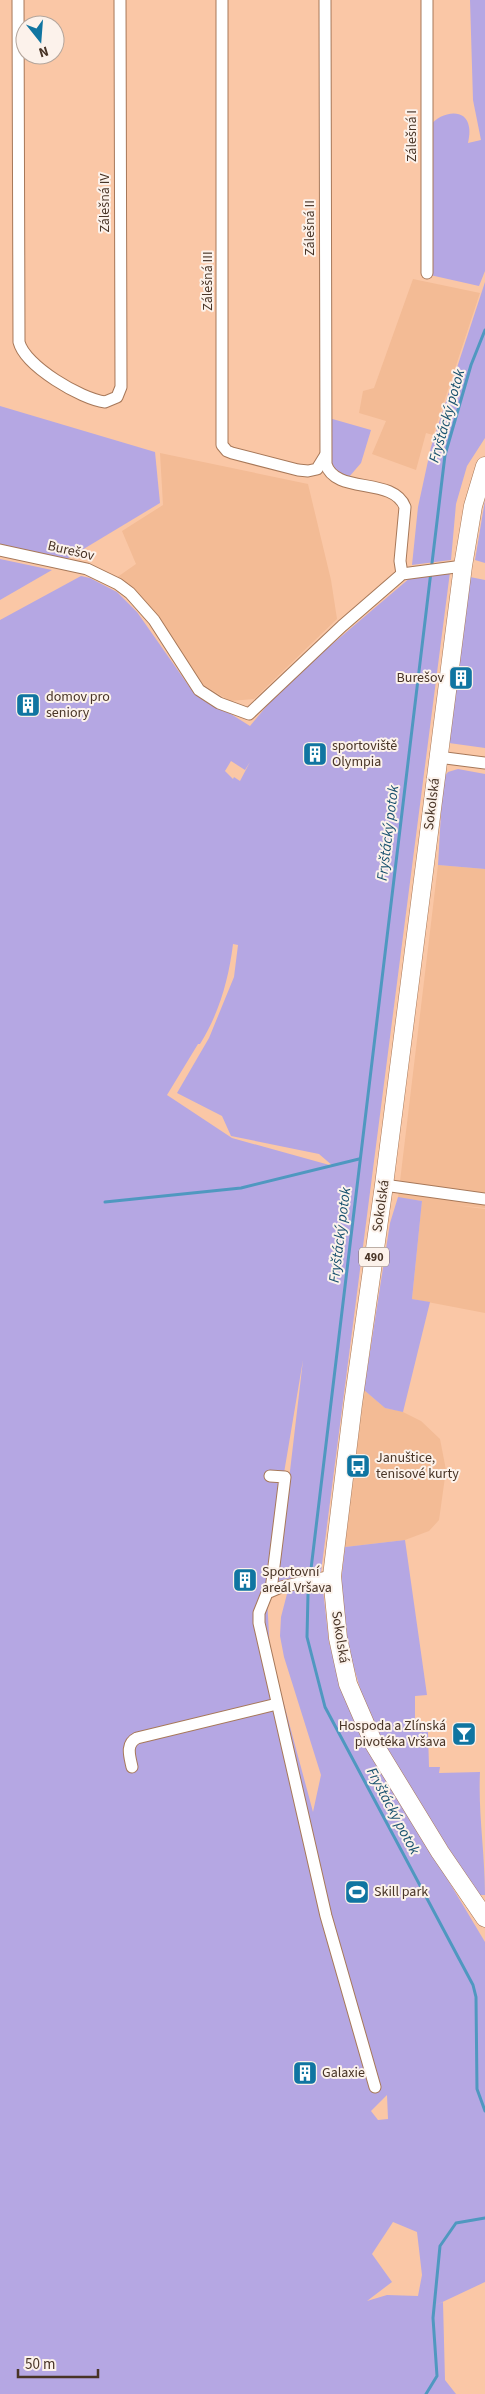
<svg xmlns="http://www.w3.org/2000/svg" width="485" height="2394" viewBox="0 0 485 2394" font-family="'Source Sans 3',sans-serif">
  <rect width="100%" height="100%" fill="#fac7a6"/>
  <g fill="#f3bb95">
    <polygon points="413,279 480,293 433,435 426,433 416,470 372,454 386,421 359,413 363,391 374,388"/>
    <polygon points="160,453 308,484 331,580 337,619 254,699 230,701 202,684 176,645 116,578 136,564 122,531 163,505"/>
    <polygon points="438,865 485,869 485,1208 454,1205 485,1209 485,1313 412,1299 422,1201 398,1198"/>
    <polygon points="364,1390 385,1408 401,1411 421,1421 440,1439 446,1470 439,1520 429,1531 405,1540 345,1547"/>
  </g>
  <g fill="#b5a7e3" fill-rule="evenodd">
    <path d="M470 0H485V271L479 286 430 275 431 125C439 113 466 106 469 127 470 132 469 138 468 143L481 140 473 100Z"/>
    <polygon points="485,282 485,438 467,466 456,504 451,560 412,565 418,507 431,447"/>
    <polygon points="0,406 155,452 160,503 67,559 0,544"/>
    <polygon points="329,418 371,430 361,463 349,477 335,473 329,461"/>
    <polygon points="485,500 485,563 475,560"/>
    <polygon points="0,559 52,570 0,600"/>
    <path d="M450 572 321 1572 277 1582 303 1360 266 1580 270 1652 313 1812 321 1775 284 1657 280 1636 281 1617 288 1590 317 1584 323 1590 329 1642 344 1690 436 1860 485 1942V2282L434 2306 443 2302 445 2380 456 2394H0V620L81 576 90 578 117 592 137 612 191 689 250 726 283 686 411 577ZM231 761 245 770 250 762 240 781 234 777 233 779 225 771ZM233 944 238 945 234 977 209 1038 177 1093 222 1116 231 1136 319 1154 333 1166 232 1138 167 1095 198 1044H200C219 1014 229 978 233 944ZM387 2095 388 2119 378 2120 371 2111ZM393 2222 417 2232 422 2275 418 2296 387 2295 367 2301 392 2282 372 2254Z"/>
    <polygon points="470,577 485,580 485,748 449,743"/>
    <polygon points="458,769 485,774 485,869 438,865 443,778 448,772"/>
    <polygon points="398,1197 422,1201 412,1299 430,1302 403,1412 385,1408 364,1390 390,1223"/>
    <path d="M405 1540 427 1695 415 1696V1732H428L429 1767H440L439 1773 480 1772C478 1813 485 1853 485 1895H480L444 1847 373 1724 364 1702 348 1647 341 1582 345 1547Z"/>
  </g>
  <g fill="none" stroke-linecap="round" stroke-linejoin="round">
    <g stroke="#4f98c0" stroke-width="3">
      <polyline points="485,330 471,365 445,455 308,1594 307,1637 325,1707 473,1985 476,1997 477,2089 485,2111"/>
      <polyline points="105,1202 241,1188 359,1159"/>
      <polyline points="426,2394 437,2376 433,2318 440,2246 456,2223 485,2218"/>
    </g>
    <defs>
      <g id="street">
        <path d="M18 0 19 342C25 366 81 399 105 402L117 397 121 387 120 0"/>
        <polyline points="222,0 222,445 227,451 232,453 298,470 308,471 317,469 325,456"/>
        <path d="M325 0 326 464C335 495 393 476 405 507L400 561 402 574"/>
        <polyline points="427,0 427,273"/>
        <polyline points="0,550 87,569 118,584 130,593 154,620 199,690 219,703 249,714 342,626 402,574 463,566"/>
        <polyline points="438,757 485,763"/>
        <polyline points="384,1185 485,1199"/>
        <polyline points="270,1476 285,1477 271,1590"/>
        <polyline points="332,1576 281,1587 267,1593 259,1613 259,1623 326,1916 375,2087"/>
        <path d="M132 1767C130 1757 125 1744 137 1738L277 1704"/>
      </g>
      <polyline id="primary" points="485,466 473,506 463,566 384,1185 353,1404 332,1576 338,1638 348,1684 374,1744 440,1852 485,1918"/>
    </defs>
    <use href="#street" stroke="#a77859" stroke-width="13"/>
    <use href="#primary" stroke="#a77859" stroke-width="19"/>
    <use href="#street" stroke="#fff" stroke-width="11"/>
    <use href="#primary" stroke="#fff" stroke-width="18"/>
  </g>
  <defs>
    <symbol id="building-square" viewBox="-11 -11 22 22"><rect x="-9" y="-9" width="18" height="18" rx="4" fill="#1075a1" stroke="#fcf2eb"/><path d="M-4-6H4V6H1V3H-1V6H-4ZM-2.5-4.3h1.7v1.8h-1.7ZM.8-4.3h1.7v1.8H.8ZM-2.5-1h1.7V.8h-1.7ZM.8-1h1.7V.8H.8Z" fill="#fff"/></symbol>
    <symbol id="bus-square" viewBox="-11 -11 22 22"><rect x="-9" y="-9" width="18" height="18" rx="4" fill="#1075a1" stroke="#fcf2eb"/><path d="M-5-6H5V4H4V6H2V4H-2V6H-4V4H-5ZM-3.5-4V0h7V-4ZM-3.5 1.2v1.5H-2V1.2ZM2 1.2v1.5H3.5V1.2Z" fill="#fff"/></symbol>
    <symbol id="bar-square" viewBox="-11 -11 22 22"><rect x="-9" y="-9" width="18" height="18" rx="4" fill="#1075a1" stroke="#fcf2eb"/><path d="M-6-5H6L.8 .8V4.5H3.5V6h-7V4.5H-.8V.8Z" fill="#fff"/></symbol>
    <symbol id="stadium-square" viewBox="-11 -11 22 22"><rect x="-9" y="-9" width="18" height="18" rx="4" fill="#1075a1" stroke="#fcf2eb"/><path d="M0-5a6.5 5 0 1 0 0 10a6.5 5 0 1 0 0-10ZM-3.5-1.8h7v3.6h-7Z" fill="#fff"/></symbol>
  </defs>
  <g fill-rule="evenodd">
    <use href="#building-square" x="447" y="664" width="28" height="28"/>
    <use href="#building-square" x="14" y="691" width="28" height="28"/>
    <use href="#building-square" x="301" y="740" width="28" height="28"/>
    <use href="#bus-square" x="344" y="1452" width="28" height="28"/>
    <use href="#building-square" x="231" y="1566" width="28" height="28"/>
    <use href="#bar-square" x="450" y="1720" width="28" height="28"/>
    <use href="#stadium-square" x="343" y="1878" width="28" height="28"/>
    <use href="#building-square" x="291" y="2059" width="28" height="28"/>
  </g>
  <g text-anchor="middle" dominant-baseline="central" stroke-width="4" stroke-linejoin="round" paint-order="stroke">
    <rect fill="#fcf2eb" stroke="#7e6d61" stroke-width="1" x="359" y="1247.5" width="30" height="19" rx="4"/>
    <g font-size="12" font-weight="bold" fill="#483426">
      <text x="374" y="1257">490</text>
    </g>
    <g font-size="14" fill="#483426" stroke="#fcf2eb">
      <text transform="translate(412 136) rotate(-90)">Zálešná I</text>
      <text transform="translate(105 203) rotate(-90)">Zálešná IV</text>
      <text transform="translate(310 228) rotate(-90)">Zálešná II</text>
      <text transform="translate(208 281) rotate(-90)">Zálešná III</text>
      <text transform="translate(71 551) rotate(13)">Burešov</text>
      <text transform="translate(432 804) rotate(-83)">Sokolská</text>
      <text transform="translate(381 1206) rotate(-82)">Sokolská</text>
      <text transform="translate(340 1637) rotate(81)">Sokolská</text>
    </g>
    <g font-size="14" fill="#483426" stroke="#fcf2eb" text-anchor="start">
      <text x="444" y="678" text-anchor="end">Burešov</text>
      <text x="46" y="697">domov pro<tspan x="46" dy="16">seniory</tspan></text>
      <text x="332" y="746">sportoviště<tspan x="332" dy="16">Olympia</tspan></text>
      <text x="376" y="1458">Januštice,<tspan x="376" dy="16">tenisové kurty</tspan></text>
      <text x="262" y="1572">Sportovní<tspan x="262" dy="16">areál Vršava</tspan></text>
      <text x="446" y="1726" text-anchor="end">Hospoda a Zlínská<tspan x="446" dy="16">pivotéka Vršava</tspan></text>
      <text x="374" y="1892">Skill park</text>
      <text x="322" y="2073">Galaxie</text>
    </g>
    <g font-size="15" font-style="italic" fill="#18516e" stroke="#fcf2eb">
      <text transform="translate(447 416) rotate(-74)">Fryštácký potok</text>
      <text transform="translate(388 833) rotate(-83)">Fryštácký potok</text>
      <text transform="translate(340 1235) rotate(-83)">Fryštácký potok</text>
      <text transform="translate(393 1811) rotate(62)">Fryštácký potok</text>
    </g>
  </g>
  <g transform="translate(40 40) rotate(163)"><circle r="24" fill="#fcf2eb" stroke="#b4a69c"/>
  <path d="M0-4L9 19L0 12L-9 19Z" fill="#1075a1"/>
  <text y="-8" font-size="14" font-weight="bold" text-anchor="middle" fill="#483426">N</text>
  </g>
  <path d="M18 2369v8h80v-8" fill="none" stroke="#483426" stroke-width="2.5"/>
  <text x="25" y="2369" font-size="15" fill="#483426" stroke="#fcf2eb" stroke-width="4" paint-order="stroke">50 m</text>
</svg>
